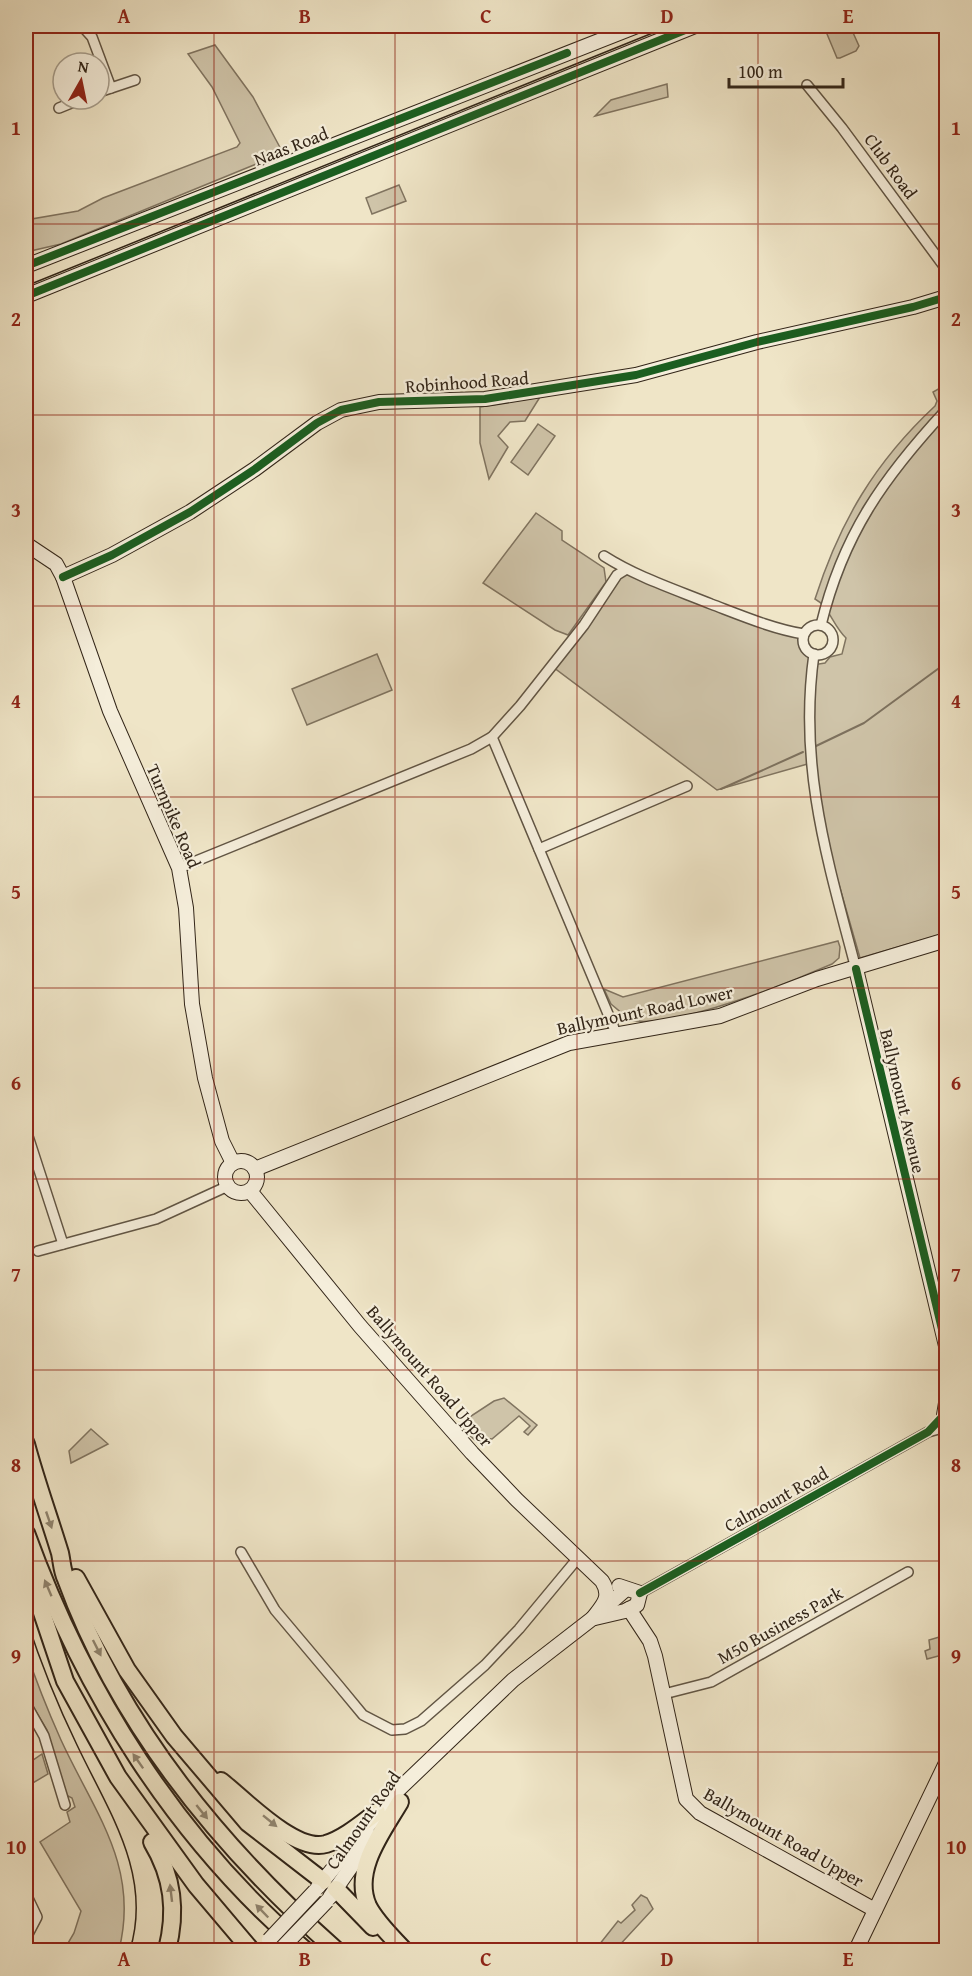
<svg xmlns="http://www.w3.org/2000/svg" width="972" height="1976" viewBox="0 0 972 1976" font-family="'Gentium Book Plus',serif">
  <rect width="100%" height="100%" fill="#efe5c7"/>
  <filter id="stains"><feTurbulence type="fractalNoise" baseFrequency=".00333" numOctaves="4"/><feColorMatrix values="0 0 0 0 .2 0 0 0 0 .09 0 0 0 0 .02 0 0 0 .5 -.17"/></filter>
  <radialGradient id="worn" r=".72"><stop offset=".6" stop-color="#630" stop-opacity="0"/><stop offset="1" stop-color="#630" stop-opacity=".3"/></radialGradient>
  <g fill="#cfc4a9" stroke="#807460" stroke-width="1.5">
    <polygon points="842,26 850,26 859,46 856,51 840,58 837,58 827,34 828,31"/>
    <polygon points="215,45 253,97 283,153 61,244 26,252 26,220 78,211 103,198 237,147 240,143 212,87 188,54"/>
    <polygon points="667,84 668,97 595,116 611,100"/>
    <polygon points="399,185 406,201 372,214 366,198"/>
    <path d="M942 383 946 389V933L860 958 826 839 811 763 717 790 553 667 620 572 804 634V644L811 653 813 665 825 663 830 657 842 654 846 638C833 626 829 606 815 599 840 521 875 462 935 406L937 401 933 392 942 387Z"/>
    <polygon points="540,397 525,421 510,422 498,436 508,447 489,479 480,443 480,407"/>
    <polygon points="538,424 555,436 528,475 511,462"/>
    <polygon points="536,513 562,531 562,540 604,568 606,582 568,635 555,630 483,583"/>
    <polygon points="377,654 392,690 307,725 292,689"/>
    <path d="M838 941 840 947 839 958 832 964C791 982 672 1030 630 1020L611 1004 604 989 623 997Z"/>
    <polygon points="504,1398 537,1425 528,1435 524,1432 530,1426 519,1416 492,1439 484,1438 477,1442 463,1429 465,1420 494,1401"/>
    <polygon points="91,1429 108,1444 71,1463 69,1451"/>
    <polygon points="946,1635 946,1654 927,1659 925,1651 930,1649 929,1640"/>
    <path d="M26 1651C36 1681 48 1711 61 1740 94 1812 140 1866 119 1950H64L74 1933 81 1911 40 1842 70 1822 67 1812 75 1807 72 1798 66 1795 47 1730 26 1695Z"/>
    <polygon points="42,1754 48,1774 26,1787 26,1765"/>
    <polygon points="641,1895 647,1898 653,1909 615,1950 595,1950 618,1921 621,1923 635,1910 632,1905"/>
  </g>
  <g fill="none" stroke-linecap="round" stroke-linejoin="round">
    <g stroke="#7d715e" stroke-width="2">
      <polyline points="816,746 864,723 946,663"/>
      <polyline points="721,789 803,752"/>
    </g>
    <defs>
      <g id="street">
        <polyline points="82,26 92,37 111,88"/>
        <polyline points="807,85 842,128 946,269"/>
        <polyline points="99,92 135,80"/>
        <polyline points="59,108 81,99"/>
        <path d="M604 556C637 577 674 589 711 604 740 615 773 629 804 634"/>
        <circle cx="818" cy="640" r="15"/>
        <path d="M821 625C843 534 884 477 946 410"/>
        <path d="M814 654C798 767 828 862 856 969"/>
        <polyline points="492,737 616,1033"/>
        <polyline points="539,849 687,786"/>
        <polyline points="179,868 471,749 492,737 520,706 584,625 617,575 625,570"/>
        <polyline points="26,1130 63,1244"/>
        <polyline points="38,1251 156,1219 228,1186"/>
        <polyline points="241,1552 275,1610 339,1686 363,1715 392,1730 405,1729 421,1721 485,1665 519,1629 578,1558"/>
        <polyline points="640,1593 928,1432 946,1427"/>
        <polyline points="664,1694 711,1682 908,1572"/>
        <polyline points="26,1704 44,1736 65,1805"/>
        <polyline points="26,1894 37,1917 26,1938"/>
      </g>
      <g id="secondary">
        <polyline points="26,266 637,26"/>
        <polyline points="26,296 695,26"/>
        <polyline points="26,544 56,564 63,577 110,711 179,868 186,908 192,1004 205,1078 222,1141 233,1163"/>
        <polyline points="63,577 112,555 190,512 255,469 317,423 341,410 379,402 485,399 636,375 757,342 913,307 946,297"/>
        <polyline points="856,969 946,1346"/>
        <circle cx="241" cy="1177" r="16"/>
        <polyline points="255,1169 569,1043 720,1016 817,979 946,940"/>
        <path d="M250 1191 360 1326 472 1453 517 1500 602 1581C612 1597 603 1605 593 1618"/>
        <polyline points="946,1403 944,1415 946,1422"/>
        <polyline points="629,1609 650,1641 655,1656 686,1799 700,1813 875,1910"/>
        <polyline points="595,1618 625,1611 637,1605 640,1593 619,1586"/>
        <polyline points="318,1887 393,1795 513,1680 593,1618 625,1590"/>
        <polyline points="330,1897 372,1837"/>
        <polyline points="856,1950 946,1763"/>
      </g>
      <g id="highway">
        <path d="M26 1444C36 1481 49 1517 60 1553 62 1562 62 1571 66 1579 119 1725 222 1849 336 1950"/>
        <path d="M26 1533C84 1693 176 1839 305 1950"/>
        <polyline points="26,1565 65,1681 118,1777 196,1885 251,1950"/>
        <polyline points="76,1578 127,1670 174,1736 248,1823 323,1881"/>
        <path d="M221 1781C244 1799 295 1853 326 1844 345 1838 362 1823 377 1812"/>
        <path d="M400 1802C383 1831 352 1870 368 1906 376 1922 392 1937 404 1950"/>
        <path d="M152 1842C173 1877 177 1911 167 1950"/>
        <polyline points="336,1889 373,1927"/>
      </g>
    </defs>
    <use href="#street" stroke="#615544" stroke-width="12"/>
    <use href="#secondary" stroke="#322518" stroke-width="16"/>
    <use href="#highway" stroke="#322518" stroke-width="20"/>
    <use href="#street" stroke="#f5eedb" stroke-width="9"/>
    <use href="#secondary" stroke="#f5eedb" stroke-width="14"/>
    <use href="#highway" stroke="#efe5c7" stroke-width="16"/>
    <g stroke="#322518" stroke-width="1.5">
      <polyline points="26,286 670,26"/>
      <path d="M26 1618C40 1661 57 1704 77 1745 108 1811 153 1874 130 1950"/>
    </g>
    <defs>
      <g id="secondary-bridge">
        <polyline points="269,1940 315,1891"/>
        <polyline points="280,1950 327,1901"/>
      </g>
    </defs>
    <use href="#secondary-bridge" stroke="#322518" stroke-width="16" stroke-linecap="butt"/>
    <use href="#secondary-bridge" stroke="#f5eedb" stroke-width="14"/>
    <defs>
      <g id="cycleway">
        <polyline points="26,266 567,53"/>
        <polyline points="26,296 695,26"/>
        <polyline points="63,577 112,555 190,512 255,469 317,423 341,410 379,402 485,399 636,375 757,342 913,307 946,297"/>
        <polyline points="856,969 946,1346"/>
        <polyline points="640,1593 928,1432 944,1415"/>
      </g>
    </defs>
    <use href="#cycleway" stroke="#f5eedb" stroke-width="11"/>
    <use href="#cycleway" stroke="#1b5e20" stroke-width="8"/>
  </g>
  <defs><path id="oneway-solid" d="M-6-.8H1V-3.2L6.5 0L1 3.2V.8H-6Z" transform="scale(1.5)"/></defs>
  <g fill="#908570">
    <use href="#oneway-solid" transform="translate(49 1520) rotate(71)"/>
    <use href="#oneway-solid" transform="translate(48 1588) rotate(-113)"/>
    <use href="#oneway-solid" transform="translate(97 1648) rotate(63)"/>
    <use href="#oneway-solid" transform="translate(138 1761) rotate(-125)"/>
    <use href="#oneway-solid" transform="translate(202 1812) rotate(51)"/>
    <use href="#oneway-solid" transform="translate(270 1821) rotate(39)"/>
    <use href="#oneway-solid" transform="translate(171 1893) rotate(-97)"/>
    <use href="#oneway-solid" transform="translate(262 1911) rotate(-134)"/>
  </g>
  <path fill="none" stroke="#8f2418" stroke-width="1.5" stroke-opacity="0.55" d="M214 26V1950M395 26V1950M577 26V1950M758 26V1950M26 224H946M26 415H946M26 606H946M26 797H946M26 988H946M26 1179H946M26 1370H946M26 1561H946M26 1752H946"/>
  <g text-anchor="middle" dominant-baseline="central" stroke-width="4.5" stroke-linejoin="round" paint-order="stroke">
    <g font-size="18" fill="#322518" stroke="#f5eedb">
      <text transform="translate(291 146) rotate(-21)">Naas Road</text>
      <text transform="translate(891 166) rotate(54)">Club Road</text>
      <text transform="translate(467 382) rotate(-4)">Robinhood Road</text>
      <text transform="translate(174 816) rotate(67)">Turnpike Road</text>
      <text transform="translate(645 1010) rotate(-12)">Ballymount Road Lower</text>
      <text transform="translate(903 1101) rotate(77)">Ballymount Avenue</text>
      <text transform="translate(430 1376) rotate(49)">Ballymount Road Upper</text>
      <text transform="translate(776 1499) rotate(-29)">Calmount Road</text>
      <text transform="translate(780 1625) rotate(-29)">M50 Business Park</text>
      <text transform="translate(363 1820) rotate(-55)">Calmount Road</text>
      <text transform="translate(784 1837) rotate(30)">Ballymount Road Upper</text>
    </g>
  </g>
  <rect width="972" height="1976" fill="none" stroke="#efe5c7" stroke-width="66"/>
  <g transform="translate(81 81) rotate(9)"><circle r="28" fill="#f5eedb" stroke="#a79e8d" stroke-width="1.5"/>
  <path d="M0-4.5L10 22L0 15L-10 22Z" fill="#8f2418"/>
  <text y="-9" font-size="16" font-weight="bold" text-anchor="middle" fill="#322518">N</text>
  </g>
  <path d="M729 78v9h114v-9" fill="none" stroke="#322518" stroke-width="3"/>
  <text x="738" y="78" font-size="18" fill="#322518" stroke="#f5eedb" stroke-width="4.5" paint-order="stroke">100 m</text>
  <rect x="33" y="33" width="906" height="1910" fill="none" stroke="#8f2418" stroke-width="2"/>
  <g font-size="20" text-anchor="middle" font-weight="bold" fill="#8f2418">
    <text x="124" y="23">A</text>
    <text x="305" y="23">B</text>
    <text x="486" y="23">C</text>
    <text x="667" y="23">D</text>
    <text x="848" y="23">E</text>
    <text x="16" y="135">1</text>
    <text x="956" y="135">1</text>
    <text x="16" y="326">2</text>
    <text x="956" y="326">2</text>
    <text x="16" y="517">3</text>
    <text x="956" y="517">3</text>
    <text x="16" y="708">4</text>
    <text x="956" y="708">4</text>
    <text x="16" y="899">5</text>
    <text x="956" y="899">5</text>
    <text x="16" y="1090">6</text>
    <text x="956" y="1090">6</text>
    <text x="16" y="1281">7</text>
    <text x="956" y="1281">7</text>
    <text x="16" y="1472">8</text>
    <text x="956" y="1472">8</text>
    <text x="16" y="1663">9</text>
    <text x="956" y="1663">9</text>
    <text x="16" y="1854">10</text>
    <text x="956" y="1854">10</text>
    <text x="124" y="1966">A</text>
    <text x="305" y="1966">B</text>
    <text x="486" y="1966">C</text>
    <text x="667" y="1966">D</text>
    <text x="848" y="1966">E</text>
  </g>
  <rect width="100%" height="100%" filter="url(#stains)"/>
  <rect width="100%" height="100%" fill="url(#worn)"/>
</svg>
